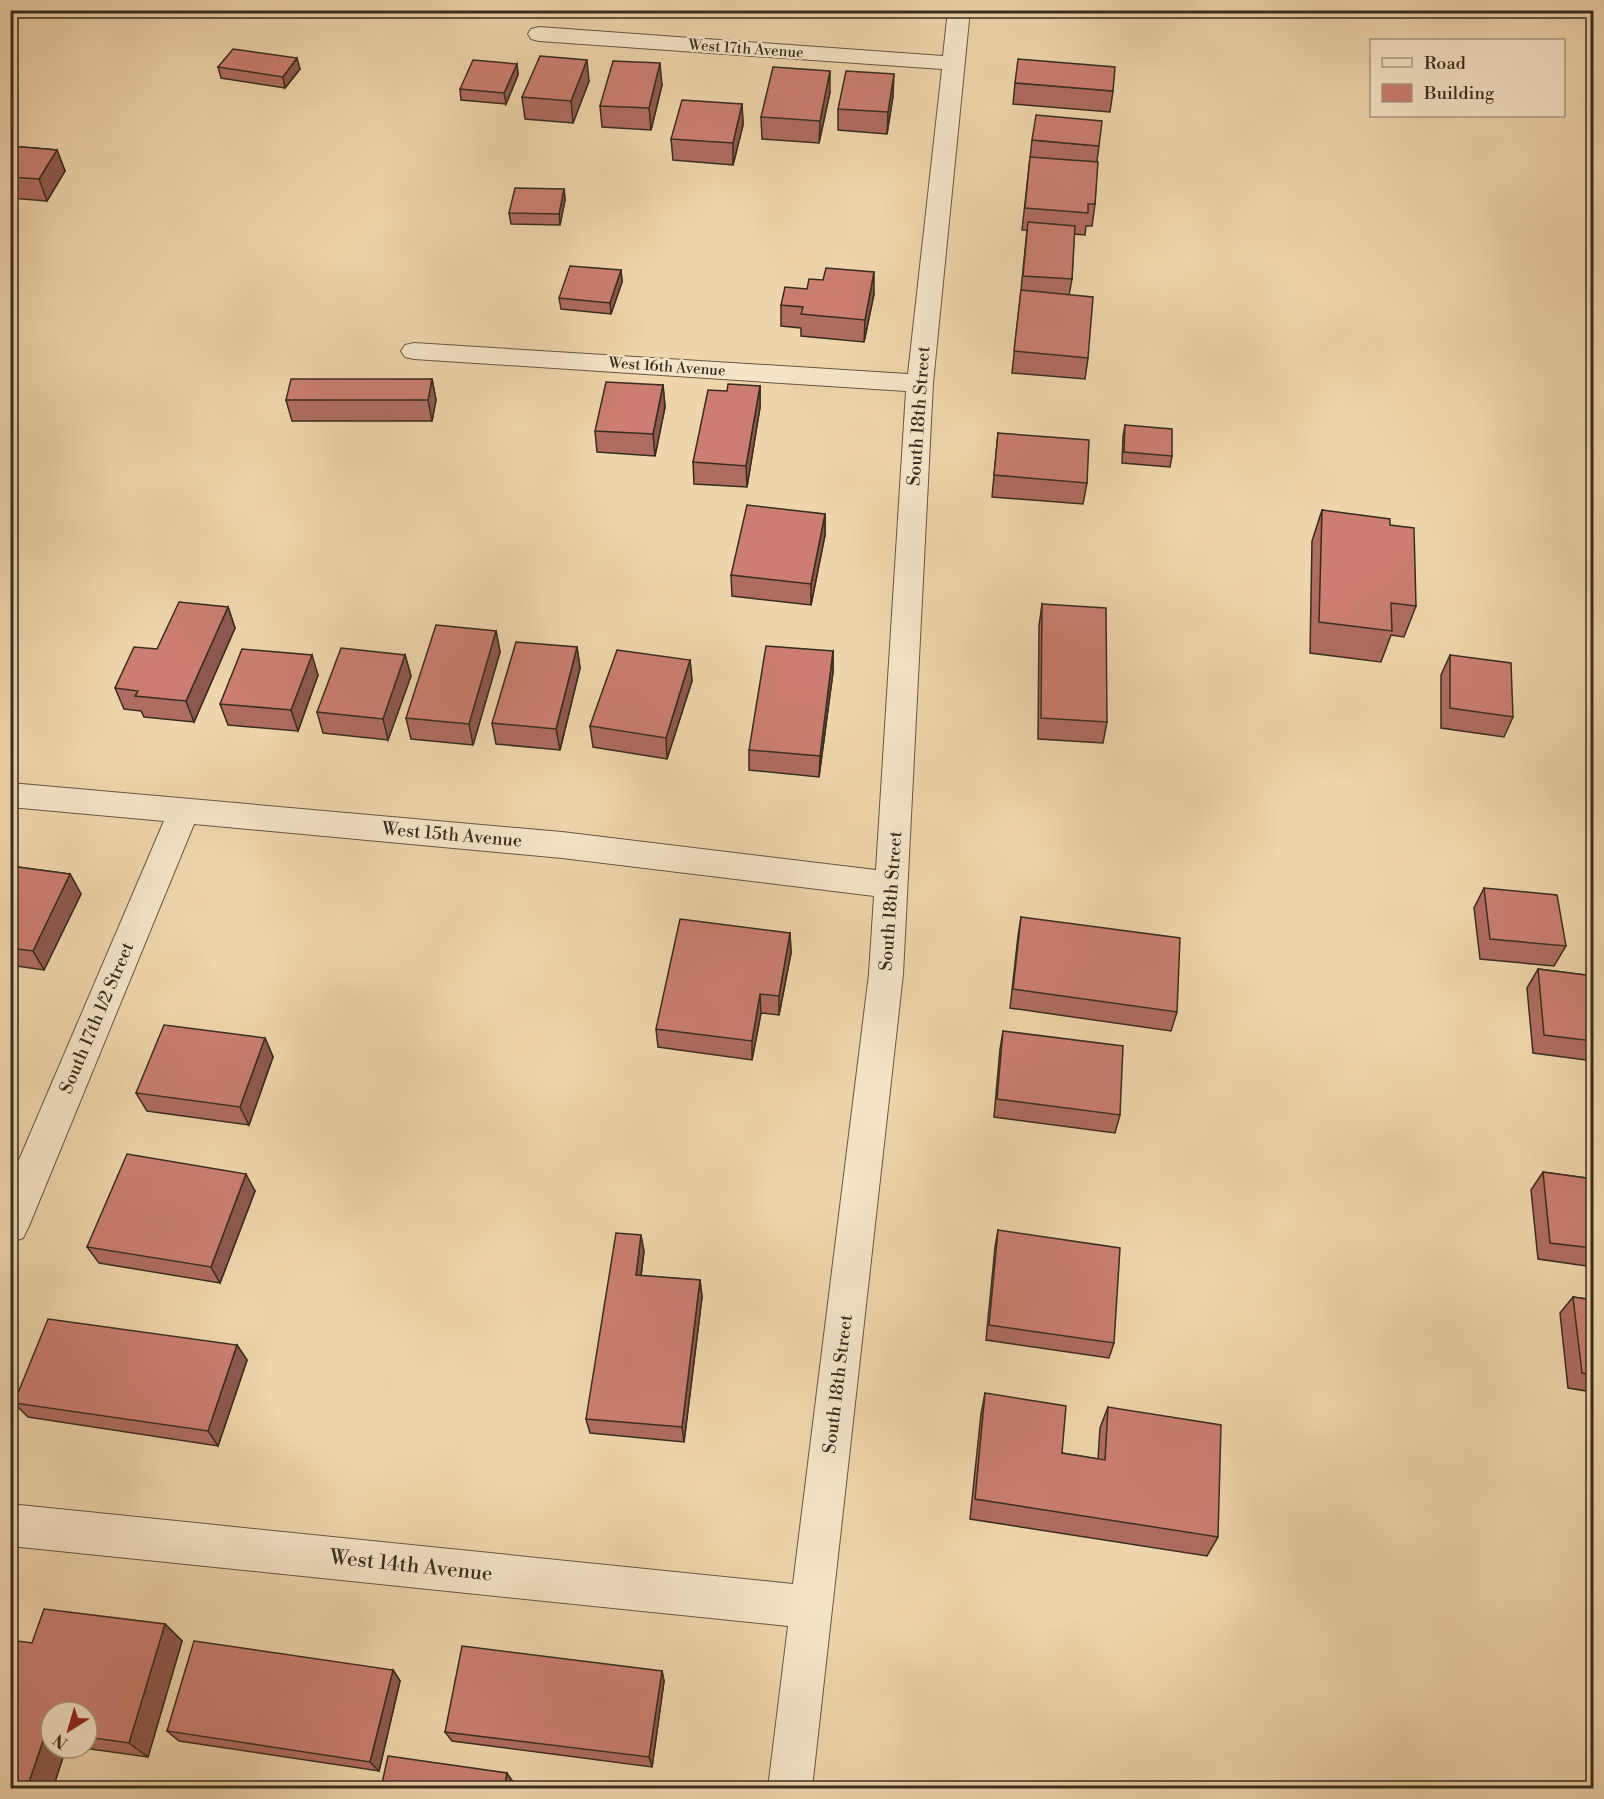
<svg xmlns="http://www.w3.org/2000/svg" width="1604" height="1799" viewBox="0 0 1604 1799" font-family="'Libre Bodoni',serif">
  <rect width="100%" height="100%" fill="#efd5ab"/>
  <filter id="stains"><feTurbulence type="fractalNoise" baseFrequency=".00333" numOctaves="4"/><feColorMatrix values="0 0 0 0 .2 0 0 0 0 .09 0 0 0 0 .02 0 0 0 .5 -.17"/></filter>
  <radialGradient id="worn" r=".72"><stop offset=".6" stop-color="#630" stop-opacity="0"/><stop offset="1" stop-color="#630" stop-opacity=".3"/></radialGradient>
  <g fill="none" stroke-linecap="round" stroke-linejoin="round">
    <defs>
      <polygon id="minor" points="948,10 970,10 933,383 903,974 812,1788 768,1788 788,1626 10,1546 10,1504 793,1584 869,974 874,896 562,858 194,824 29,1226 23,1238 10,1243 10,1181 164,821 10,807 10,783 562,832 876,870 906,391 414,359 405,357 401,351 405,345 414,343 908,374 942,69 539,41 531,39 528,34 531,29 539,27 943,56"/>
    </defs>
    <use href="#minor" stroke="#665742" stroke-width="2"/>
    <use href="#minor" fill="#f5e4c8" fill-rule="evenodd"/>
  </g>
  <g fill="#af6c61" stroke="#392d1f" stroke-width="1.5">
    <polygon points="748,10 772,10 772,12"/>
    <polygon points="795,10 837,10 837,14"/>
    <polygon points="517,64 518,75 506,104 461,100 460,89"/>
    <polygon points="218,67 300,69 285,88 221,78"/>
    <polygon points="589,81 573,123 525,119 522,97"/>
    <polygon points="1015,83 1113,91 1110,112 1013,104"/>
    <polygon points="662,85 651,130 602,127 600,106"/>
    <polygon points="830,92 819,143 762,139 761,117"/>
    <polygon points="893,96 887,134 838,130 838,109"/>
    <polygon points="742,104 743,125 733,165 673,160 671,139"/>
    <polygon points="1032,140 1099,146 1097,161 1095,204 1092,226 1086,226 1085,235 1074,234 1072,279 1069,295 1088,358 1085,379 1012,373 1021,290 1027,230 1022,230"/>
    <polygon points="10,146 57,150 65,171 47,201 10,198"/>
    <polygon points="564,189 565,200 560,225 511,224 509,213"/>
    <polygon points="621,270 622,282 611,314 561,309 559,298"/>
    <polygon points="823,280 874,294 864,342 801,336 801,328 781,326 781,305"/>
    <polygon points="432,379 436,400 432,421 292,421 286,400"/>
    <polygon points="663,385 665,407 655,456 597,452 595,431"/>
    <polygon points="760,386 760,407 747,487 694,484 693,462 727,391"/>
    <polygon points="1125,425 1172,456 1170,467 1122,463 1123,436"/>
    <polygon points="998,433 1087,483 1083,504 992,497"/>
    <polygon points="1322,510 1390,525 1416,606 1404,637 1391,635 1381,662 1310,653 1312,541"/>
    <polygon points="825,514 825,535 811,605 732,596 731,575"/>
    <polygon points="1042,604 1107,722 1103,743 1038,739 1039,626"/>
    <polygon points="228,607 235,628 194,722 144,717 141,711 124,709 115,688 157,649"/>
    <polygon points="496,631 500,652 473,745 411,739 406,718"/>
    <polygon points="577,647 580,668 560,750 496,744 492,723"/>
    <polygon points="833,651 833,672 819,777 749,770 749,750"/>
    <polygon points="405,655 411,676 388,740 323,733 317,712"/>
    <polygon points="1450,655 1513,717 1504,737 1441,728 1441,675"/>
    <polygon points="690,660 692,681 667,759 593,747 590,726"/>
    <polygon points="318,675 298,731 228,725 220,704"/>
    <polygon points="10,866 70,874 81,894 44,970 10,965"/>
    <polygon points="1484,888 1566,946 1554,966 1480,959 1474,908"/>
    <polygon points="1021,917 1177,1012 1171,1031 1010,1008 1018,936"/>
    <polygon points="790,933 791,953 779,1015 761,1013 752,1060 658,1047 656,1029"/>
    <polygon points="1538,969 1593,976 1593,1061 1533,1053 1527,988"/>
    <polygon points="1003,1031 1120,1115 1115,1133 994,1117 1000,1049"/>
    <polygon points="265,1038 273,1057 249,1125 147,1111 136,1093"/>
    <polygon points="1543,1172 1593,1179 1593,1267 1538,1259 1531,1190"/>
    <polygon points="255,1191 220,1283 99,1263 87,1247"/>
    <polygon points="998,1230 1114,1343 1109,1358 986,1340 995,1247"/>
    <polygon points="644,1251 641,1276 700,1280 702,1297 684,1442 590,1433 586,1419"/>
    <polygon points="1573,1297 1593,1300 1593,1392 1568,1388 1560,1313"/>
    <polygon points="237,1345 247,1360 218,1446 28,1417 14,1403"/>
    <polygon points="985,1393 1062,1453 1098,1459 1100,1428 1108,1407 1218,1537 1207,1556 970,1519 981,1414"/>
    <polygon points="165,1624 182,1641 148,1757 83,1748 87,1748 87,1712 51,1712 51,1748 66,1748 53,1788 10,1788 32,1643"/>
    <polygon points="393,1670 400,1681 379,1771 179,1741 167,1731"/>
    <polygon points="662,1671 664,1681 652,1767 452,1741 445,1732"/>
  </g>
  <g fill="#8e584f" stroke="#392d1f" stroke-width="1.5">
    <polygon points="297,58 300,69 285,88 283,77"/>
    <polygon points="587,60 589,81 573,123 571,101"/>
    <polygon points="660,63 662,85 651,130 649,108"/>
    <polygon points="517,64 518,75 506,104 504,93"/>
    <polygon points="830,71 830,92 819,143 820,121"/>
    <polygon points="894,74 893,96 887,134 888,112"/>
    <polygon points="742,104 743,125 733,165 733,143"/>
    <polygon points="57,150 65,171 47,201 39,179"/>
    <polygon points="564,189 565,200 560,225 559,214"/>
    <polygon points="621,270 622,282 611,314 610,303"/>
    <polygon points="874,272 874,294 864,342 865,320"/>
    <polygon points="432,379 436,400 432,421 428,400"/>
    <polygon points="663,385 665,407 655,456 653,434"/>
    <polygon points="760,386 760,407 747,487 746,466"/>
    <polygon points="825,514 825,535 811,605 811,584"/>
    <polygon points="228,607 235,628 194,722 186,701"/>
    <polygon points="496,631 500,652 473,745 469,724"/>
    <polygon points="577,647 580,668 560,750 556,729"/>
    <polygon points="833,651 833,672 819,777 820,756"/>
    <polygon points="312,655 318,675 298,731 291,710"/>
    <polygon points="405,655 411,676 388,740 383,719"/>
    <polygon points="690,660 692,681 667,759 666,738"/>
    <polygon points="70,874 81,894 44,970 33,951"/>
    <polygon points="790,933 791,953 779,1015 779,996"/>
    <polygon points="760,994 761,1013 752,1060 752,1041"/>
    <polygon points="265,1038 273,1057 249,1125 240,1107"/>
    <polygon points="246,1174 255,1191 220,1283 211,1267"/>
    <polygon points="641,1235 644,1251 639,1291 636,1275"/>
    <polygon points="700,1280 702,1297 684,1442 682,1427"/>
    <polygon points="237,1345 247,1360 218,1446 208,1431"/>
    <polygon points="165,1624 182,1641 148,1757 129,1743"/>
    <polygon points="393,1670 400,1681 379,1771 370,1762"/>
    <polygon points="662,1671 664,1681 652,1767 649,1757"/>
    <polygon points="46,1732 51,1735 51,1748 66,1748 53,1788 27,1788"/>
    <polygon points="507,1773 516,1786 515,1788 504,1788"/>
  </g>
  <g fill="#cb7e71" stroke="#392d1f" stroke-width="1.5">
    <polygon points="233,49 297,58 283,77 218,67"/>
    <polygon points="540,56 587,60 571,101 522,97"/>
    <polygon points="1018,59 1115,67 1113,91 1015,83"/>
    <polygon points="473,60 517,64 504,93 460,89"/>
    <polygon points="613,61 660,63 649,108 600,106"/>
    <polygon points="773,67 830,71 820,121 761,117"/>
    <polygon points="846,71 894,74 888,112 838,109"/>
    <polygon points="682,100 742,104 733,143 671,139"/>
    <polygon points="1036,115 1102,121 1099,146 1032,140"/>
    <polygon points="10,146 57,150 39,179 10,177"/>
    <polygon points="1030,157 1098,162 1095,204 1088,204 1088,213 1025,208"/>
    <polygon points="515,188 564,189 559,214 509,213"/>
    <polygon points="1028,222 1075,226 1072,279 1023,276"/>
    <polygon points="570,266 621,270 610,303 559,298"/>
    <polygon points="826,268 874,272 865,320 801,314 803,307 781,305 785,287 807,289 809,279 823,280"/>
    <polygon points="1021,290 1093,297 1088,358 1014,351"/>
    <polygon points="291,379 432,379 428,400 286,400"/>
    <polygon points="606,382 663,385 653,434 595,431"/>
    <polygon points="728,384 760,386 746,466 693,462 708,390 727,391"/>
    <polygon points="1125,425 1172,429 1172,456 1124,452"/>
    <polygon points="998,433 1089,440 1087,483 994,475"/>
    <polygon points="747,505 825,514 811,584 731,575"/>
    <polygon points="1322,510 1390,519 1390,525 1414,528 1416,606 1391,603 1392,631 1319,622"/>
    <polygon points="179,602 228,607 186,701 135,696 138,691 115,688 134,647 157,649"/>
    <polygon points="1042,604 1106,608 1107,722 1041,718"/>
    <polygon points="436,625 496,631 469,724 406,718"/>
    <polygon points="516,642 577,647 556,729 492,723"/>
    <polygon points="766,646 833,651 820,756 749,750"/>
    <polygon points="341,648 405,655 383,719 317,712"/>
    <polygon points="242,649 312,655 291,710 220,704"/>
    <polygon points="617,650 690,660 666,738 590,726"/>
    <polygon points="1450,655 1511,663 1513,717 1450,708"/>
    <polygon points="10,866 70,874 33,951 10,948"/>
    <polygon points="1484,888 1557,895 1566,946 1490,939"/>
    <polygon points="1021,917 1180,938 1177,1012 1013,989"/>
    <polygon points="680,919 790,933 779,996 760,994 752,1041 656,1029"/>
    <polygon points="1538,969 1593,976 1593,1041 1544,1035"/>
    <polygon points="164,1025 265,1038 240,1107 136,1093"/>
    <polygon points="1003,1031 1123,1046 1120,1115 997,1099"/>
    <polygon points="127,1154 246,1174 211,1267 87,1247"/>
    <polygon points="1543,1172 1593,1179 1593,1248 1550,1243"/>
    <polygon points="998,1230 1120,1248 1114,1343 989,1325"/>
    <polygon points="616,1233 641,1235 636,1275 700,1280 682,1427 586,1419"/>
    <polygon points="1573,1297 1593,1300 1593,1375 1582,1373"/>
    <polygon points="48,1319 237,1345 208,1431 14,1403"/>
    <polygon points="985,1393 1066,1406 1062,1453 1105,1460 1108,1407 1221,1425 1218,1537 975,1499"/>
    <polygon points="44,1609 165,1624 129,1743 87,1737 87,1712 51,1712 51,1732 46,1732 27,1788 10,1788 10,1640 32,1643"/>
    <polygon points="194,1641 393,1670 370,1762 167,1731"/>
    <polygon points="462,1646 662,1671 649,1757 445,1732"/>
    <polygon points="388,1756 507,1773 504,1788 381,1788"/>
  </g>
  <g text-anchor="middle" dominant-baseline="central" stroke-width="4.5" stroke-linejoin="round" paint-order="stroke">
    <g font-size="15" fill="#392d1f" stroke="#f5e4c8">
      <text transform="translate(746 49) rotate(4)">West 17th Avenue</text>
      <text transform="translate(667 367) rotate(4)">West 16th Avenue</text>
    </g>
    <g font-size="18" fill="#392d1f" stroke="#f5e4c8">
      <text transform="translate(919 416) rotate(-86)">South 18th Street</text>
      <text transform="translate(452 835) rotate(5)">West 15th Avenue</text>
      <text transform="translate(891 901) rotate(-86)">South 18th Street</text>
      <text transform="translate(97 1018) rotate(-67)">South 17th 1/2 Street</text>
      <text transform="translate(838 1384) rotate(-83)">South 18th Street</text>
    </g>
    <g font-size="21" fill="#392d1f" stroke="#f5e4c8">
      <text transform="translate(411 1566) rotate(6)">West 14th Avenue</text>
    </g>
  </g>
  <rect width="1604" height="1799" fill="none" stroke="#efd5ab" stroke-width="36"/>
  <rect x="12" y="12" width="1580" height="1775" fill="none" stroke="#392d1f" stroke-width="3"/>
  <rect x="18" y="18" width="1568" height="1763" fill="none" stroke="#392d1f" stroke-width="1.5"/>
  <rect x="1370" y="39" width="195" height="78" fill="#f5e4c8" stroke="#aa9b84" stroke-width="1.5"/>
  <rect x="1382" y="58" width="30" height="9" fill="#f5e4c8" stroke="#aa9b84" stroke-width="1.5"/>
  <text x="1424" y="69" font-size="18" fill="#392d1f">Road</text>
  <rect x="1382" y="84" width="30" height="18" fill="#cb7e71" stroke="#aa9b84" stroke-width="1.5"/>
  <text x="1424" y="99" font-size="18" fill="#392d1f">Building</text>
  <g transform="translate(69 1730) rotate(217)"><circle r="28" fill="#f5e4c8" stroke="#aa9b84" stroke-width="1.5"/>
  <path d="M0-4.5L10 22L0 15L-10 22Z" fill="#8f2418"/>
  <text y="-9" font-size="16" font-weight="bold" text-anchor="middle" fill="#392d1f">N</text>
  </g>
  <rect width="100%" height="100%" filter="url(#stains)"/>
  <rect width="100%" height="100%" fill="url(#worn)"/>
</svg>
